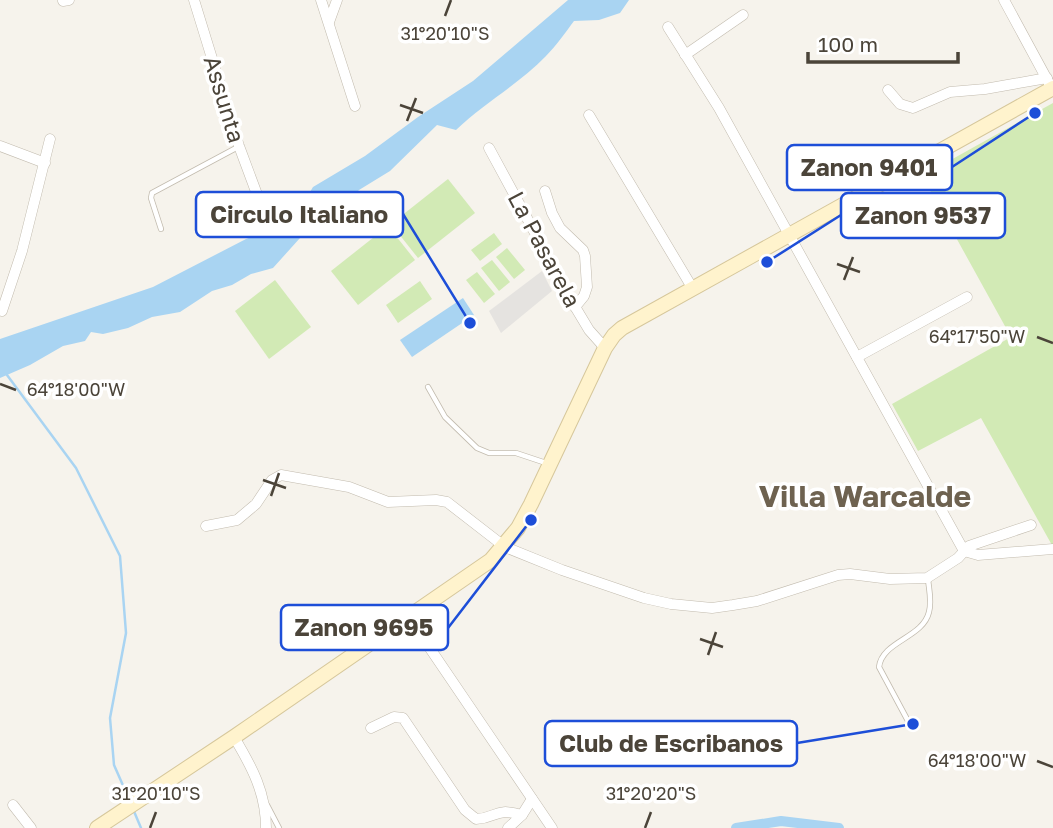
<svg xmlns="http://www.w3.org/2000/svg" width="1053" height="828" viewBox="0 0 1053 828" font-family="'Golos Text',sans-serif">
  <rect width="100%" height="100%" fill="#f6f3ec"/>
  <g fill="#d2eab5">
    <polygon points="1053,103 1053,547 981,418 918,451 892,404 1011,337 922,176"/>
    <polygon points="448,179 475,213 418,258 391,224"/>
    <polygon points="388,226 415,260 358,305 331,271"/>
    <polygon points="494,233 502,244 480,261 471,250"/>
    <polygon points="507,248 525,270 514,279 496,257"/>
    <polygon points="492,260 510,282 499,291 481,268"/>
    <polygon points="477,272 495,294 484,303 466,280"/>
    <polygon points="275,280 311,327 269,359 235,311"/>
    <polygon points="420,281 432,299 398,323 386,305"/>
  </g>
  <polygon fill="#e5e3e0" points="542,271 552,291 501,333 489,311"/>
  <g fill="#a9d4f2">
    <path d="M568 0H629L620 13 599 20 574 21C565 33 556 46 546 56 519 84 484 103 456 130L437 125 390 171 359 190 336 215 300 238 273 268 251 274 232 285 212 291 180 312 152 317 128 328 103 334 91 332 85 341 63 346 30 365 0 378V339L153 287 246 239 292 222 313 187 365 156 418 117 473 81Z"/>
    <polygon points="463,298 474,315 412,357 400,340"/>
  </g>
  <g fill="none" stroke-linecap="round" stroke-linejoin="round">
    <g stroke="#a9d4f2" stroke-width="2.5">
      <polyline points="7,375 76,468 120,556 126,633 110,718 114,765 129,799"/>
      <polyline points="133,809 141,828"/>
    </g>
    <polyline stroke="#a9d4f2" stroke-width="10" points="736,828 781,821 839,828"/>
    <defs>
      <g id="service">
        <polyline points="161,229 151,198 152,193 238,147"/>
        <polyline points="428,387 445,417 477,448 489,453 516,453 546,463"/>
        <path d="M908 721 879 667C882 641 923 638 929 612 932 601 929 590 928 579"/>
        <polyline points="267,805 279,828"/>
      </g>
      <g id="minor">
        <polyline points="194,0 239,146 258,197"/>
        <polyline points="321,0 355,106"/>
        <polyline points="1004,0 1049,83"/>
        <polyline points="63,1 69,0"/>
        <polyline points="329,22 337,0"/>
        <polyline points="668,27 719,108 964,551 978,555 1053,549"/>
        <polyline points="685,55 743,15"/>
        <polyline points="888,90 900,104 913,108 950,92 985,89 1047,78"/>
        <polyline points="589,115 693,289"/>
        <polyline points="0,146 45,163"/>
        <polyline points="489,148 574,305 589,330 605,348"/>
        <polyline points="545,191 552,213 560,228 583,250 585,256 587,287 584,296 575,307"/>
        <polyline points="2,311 22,251 50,139"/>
        <polyline points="857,357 967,297"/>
        <polyline points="206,526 237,520 256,504 272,480 281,475 349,487 388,502 436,500 447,502 505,547 562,570 644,598 671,604 712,608 733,605 757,601 838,575 850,574 890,579 927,578 958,558 969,546 1031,525"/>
        <polyline points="408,616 552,828"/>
        <path d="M371 728 394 717 403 718 465 810 476 819C498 818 494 807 522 815"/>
        <path d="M234 737C252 767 266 793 266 828"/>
        <polyline points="13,805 31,828"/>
        <polyline points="508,828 522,815 532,799"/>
      </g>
      <polyline id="secondary" points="97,828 234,737 491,560 518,528 531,504 605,348 614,335 622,328 1053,88"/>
    </defs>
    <use href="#service" stroke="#c2bbae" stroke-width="6"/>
    <use href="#minor" stroke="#c2bbae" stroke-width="11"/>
    <use href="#secondary" stroke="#d6c79b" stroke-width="16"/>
    <use href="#service" stroke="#fff" stroke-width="4.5"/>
    <use href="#minor" stroke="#fff" stroke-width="10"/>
    <use href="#secondary" stroke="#fff3cd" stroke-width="14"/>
  </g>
  <path fill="none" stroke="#4b4439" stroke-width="2.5" d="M445 16 451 0M400 105 423 113M407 121 416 98M837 264 860 272M844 280 853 257M1037 337 1053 343M0 384 16 390M263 480 286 488M271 496 279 473M700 639 723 647M708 655 716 632M1037 761 1053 767M150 828 156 812M645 828 651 812"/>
  <g text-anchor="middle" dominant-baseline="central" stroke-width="7" stroke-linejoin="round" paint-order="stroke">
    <g font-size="23" fill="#4b4439" stroke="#fff">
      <text transform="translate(225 99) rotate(73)">Assunta</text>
      <text transform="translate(545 249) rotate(62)">La Pasarela</text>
    </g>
    <g font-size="30" font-weight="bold" fill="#6e6250" stroke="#fff">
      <text x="865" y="496">Villa Warcalde</text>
    </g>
  </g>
  <g font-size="18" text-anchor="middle" fill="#4b4439" stroke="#fff" stroke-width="7" stroke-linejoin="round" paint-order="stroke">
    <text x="445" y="40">31°20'10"S</text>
    <text x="977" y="343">64°17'50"W</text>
    <text x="76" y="396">64°18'00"W</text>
    <text x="977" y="767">64°18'00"W</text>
    <text x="156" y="800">31°20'10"S</text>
    <text x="651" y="800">31°20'20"S</text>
  </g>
  <path fill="none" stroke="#1d4ed8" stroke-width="2.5" d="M1035 113L952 167M470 323L403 214M767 262L841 215M531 520L448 628M913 724L797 743"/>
  <g fill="#1d4ed8" stroke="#fff" stroke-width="2.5">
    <circle cx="1035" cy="113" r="7"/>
    <circle cx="470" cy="323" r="7"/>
    <circle cx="767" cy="262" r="7"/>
    <circle cx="531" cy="520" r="7"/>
    <circle cx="913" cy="724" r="7"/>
  </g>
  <g fill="#fff" stroke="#1d4ed8" stroke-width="2.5">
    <rect x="787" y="145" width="165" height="45" rx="7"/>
    <rect x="196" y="192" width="207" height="45" rx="7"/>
    <rect x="841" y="193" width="164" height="45" rx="7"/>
    <rect x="281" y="605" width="167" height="45" rx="7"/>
    <rect x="545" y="721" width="252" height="45" rx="7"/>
  </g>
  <g font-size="24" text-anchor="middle" font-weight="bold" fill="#4b4439">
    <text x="869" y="176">Zanon 9401</text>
    <text x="299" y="223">Circulo Italiano</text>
    <text x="923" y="224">Zanon 9537</text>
    <text x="364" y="636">Zanon 9695</text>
    <text x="671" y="752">Club de Escribanos</text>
  </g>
  <path d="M808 52v10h150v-10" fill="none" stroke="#4b4439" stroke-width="3.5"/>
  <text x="818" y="52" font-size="21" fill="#4b4439" stroke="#ffffff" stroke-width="5" paint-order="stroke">100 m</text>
</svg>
